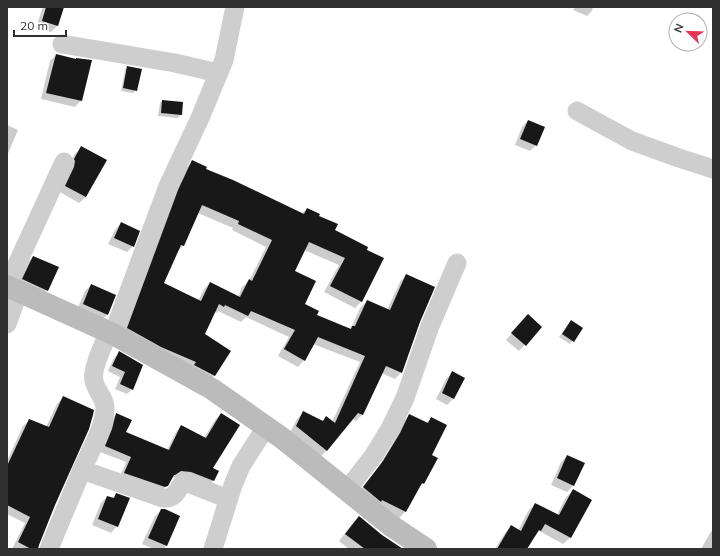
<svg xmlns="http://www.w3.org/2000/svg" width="720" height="556" viewBox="0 0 720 556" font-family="Mulish,sans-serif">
  <rect width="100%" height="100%" fill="#fff"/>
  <g fill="#0003" fill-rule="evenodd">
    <polygon points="44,7 63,7 57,26 51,32 36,28 42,9"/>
    <polygon points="575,7 593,7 592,11 587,16 573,10"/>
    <polygon points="56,55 81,100 75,107 41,99 50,61"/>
    <polygon points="127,67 136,90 133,93 121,91 125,70"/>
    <polygon points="162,101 182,103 181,115 178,118 158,116 160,103"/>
    <polygon points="528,121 536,145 530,151 515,145 522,127"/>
    <polygon points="7,125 18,130 7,156"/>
    <polygon points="81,148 105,161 86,197 79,203 60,192 68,166 75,154"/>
    <path d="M192 162 205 170 301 214 307 209 318 217 334 230 365 251 382 259 361 302 355 308 324 292 339 265 304 250 294 271 304 304 316 315 350 330 360 308 367 301 387 310 400 282 406 275 419 322 401 372 395 379 381 373 362 415 356 421 352 419 326 451 320 457 290 433 297 419 303 413 322 422 326 417 332 422 360 362 313 344 304 360 298 367 278 356 289 337 246 317 241 322 218 311 217 313 214 312 203 334 229 351 214 376 207 382 121 334 172 198 186 168ZM198 213 233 228 232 230 266 247 249 281 242 287 238 297 210 283 204 289 198 301 163 284 177 252 183 246Z"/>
    <polygon points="121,223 133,246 127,252 108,244 115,230"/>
    <polygon points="33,257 47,290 41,296 17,285 27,263"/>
    <polygon points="91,285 107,315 101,321 77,310 85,291"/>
    <polygon points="571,321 582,328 570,344 559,337"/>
    <polygon points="522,322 541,327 519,351 506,340"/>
    <polygon points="119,353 132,389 127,394 115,389 120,377 108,371 114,358"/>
    <polygon points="452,373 453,399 447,405 436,399 446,379"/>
    <polygon points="63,397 71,465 37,549 12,549 25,523 7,514 7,461 23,426 30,420 46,427 57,404"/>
    <polygon points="221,414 212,469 217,471 213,481 207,487 185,478 175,477 170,480 167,485 161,491 119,479 126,462 100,452 110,420 116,415 125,433 167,450 176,432 181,426 204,438 215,420"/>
    <polygon points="409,416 426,423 432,418 430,455 423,483 417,490 405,512 399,518 358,493 378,468 395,439 404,421"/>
    <polygon points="568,456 584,463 573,486 567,492 551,485 561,462"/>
    <polygon points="573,491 590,500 570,538 563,544 539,531 534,537 526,549 495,549 505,533 511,527 518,531 528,511 535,504 557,515 566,497"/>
    <polygon points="116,495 117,526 111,533 92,525 101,503 107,497 112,499"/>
    <polygon points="162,510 166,546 163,549 154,549 142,544 155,516"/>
    <polygon points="359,517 382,536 402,549 349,549 339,541 352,524"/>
    <polygon points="713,529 713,549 701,549 710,533"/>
  </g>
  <g fill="#181818" fill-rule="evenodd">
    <polygon points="46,7 64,7 58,26 42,21"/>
    <polygon points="56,54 76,59 76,58 92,60 82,101 46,93"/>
    <polygon points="127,66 142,69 137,91 123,88"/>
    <polygon points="162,100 183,102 182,115 161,113"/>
    <polygon points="528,120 545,127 537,146 520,139"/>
    <polygon points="81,146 107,160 86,197 65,186 74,167 75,161 74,159"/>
    <path d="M192 160 207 167 206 169 233 180 304 214 307 208 320 214 319 216 338 224 335 230 368 247 367 250 384 258 362 302 330 286 345 258 309 242 295 271 316 281 305 304 319 311 317 315 351 329 352 326H355L367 300 390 310 406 274 435 287 420 322 402 373 386 366 363 415 358 413 327 451 296 426 303 411 323 421 326 416 335 423 365 356 318 337 305 361 284 349 295 330 251 311 248 316 225 305 224 307 219 304 205 334 231 351 215 376 194 365 196 362 161 347 127 328 178 190ZM202 205 239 221 238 224 272 240 252 281 249 279 240 297 210 282 201 301 164 283 181 245 184 246Z"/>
    <polygon points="121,222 140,231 134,247 114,238"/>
    <polygon points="33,256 59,267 48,291 22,279"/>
    <polygon points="91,284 116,295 108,315 83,304"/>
    <polygon points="528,314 542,327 526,346 511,333"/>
    <polygon points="571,320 583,328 574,342 562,334"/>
    <polygon points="119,351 143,365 133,390 120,384 125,372 112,366"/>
    <polygon points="452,371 465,378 454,399 442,393"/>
    <polygon points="63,396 94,410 93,415 89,429 55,505 39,545 38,549 31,549 18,542 30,517 7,505 7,466 29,419 49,427"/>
    <polygon points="116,413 132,420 126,432 169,450 181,425 206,438 221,413 240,425 213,468 219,471 214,481 191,472 181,471 175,475 174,475 168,486 165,487 124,473 131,457 105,446 112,429"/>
    <polygon points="409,414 428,423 431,417 447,425 432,455 438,458 424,484 422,483 406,512 382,500 381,502 363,487 383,461 400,433"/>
    <polygon points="567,455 585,463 574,486 557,478"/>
    <polygon points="573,489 592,500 571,538 545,524 541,531 539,530 527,549 497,549 511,525 521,531 535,503 559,515"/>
    <polygon points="116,493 130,498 118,527 98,519 107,496 114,498"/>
    <polygon points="161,509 165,509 180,516 167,546 148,538"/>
    <polygon points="359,516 382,535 403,549 365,549 345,534"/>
  </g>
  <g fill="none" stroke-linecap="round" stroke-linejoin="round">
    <g stroke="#cecece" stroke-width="19">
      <polyline points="62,44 175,63 218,73"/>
      <polyline points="577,111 632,141 679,158 713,169"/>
      <polyline points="7,286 64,162"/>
      <polyline points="7,324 19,291"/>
      <polyline points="113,334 168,186 200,118 224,60 235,7"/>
      <path d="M82 470 163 498C175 499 176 492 182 484L184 482 188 483 228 499"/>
      <polyline points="347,490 374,455 391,427 405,398 430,326 457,263"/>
      <path d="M49 549C60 522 71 496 82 470 90 451 103 430 105 410 106 399 96 391 94 381 91 370 104 343 109 332"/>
      <polyline points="213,549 233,485 241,466 266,427"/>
    </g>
    <polyline stroke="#bbb" stroke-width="22" points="7,286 113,334 212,389 282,438 390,525 426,549"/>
  </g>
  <rect width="720" height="556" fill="none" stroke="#313131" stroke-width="16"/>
  <g transform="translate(688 32) rotate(293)"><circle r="19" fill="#ffffff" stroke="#adadad"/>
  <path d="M0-3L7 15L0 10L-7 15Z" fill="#e43655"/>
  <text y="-6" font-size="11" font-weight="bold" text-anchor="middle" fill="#313131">N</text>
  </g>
  <path d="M14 30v6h52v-6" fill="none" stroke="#313131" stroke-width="2"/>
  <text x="20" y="30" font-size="12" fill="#313131" stroke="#ffffff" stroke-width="3" paint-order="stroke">20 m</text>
</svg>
